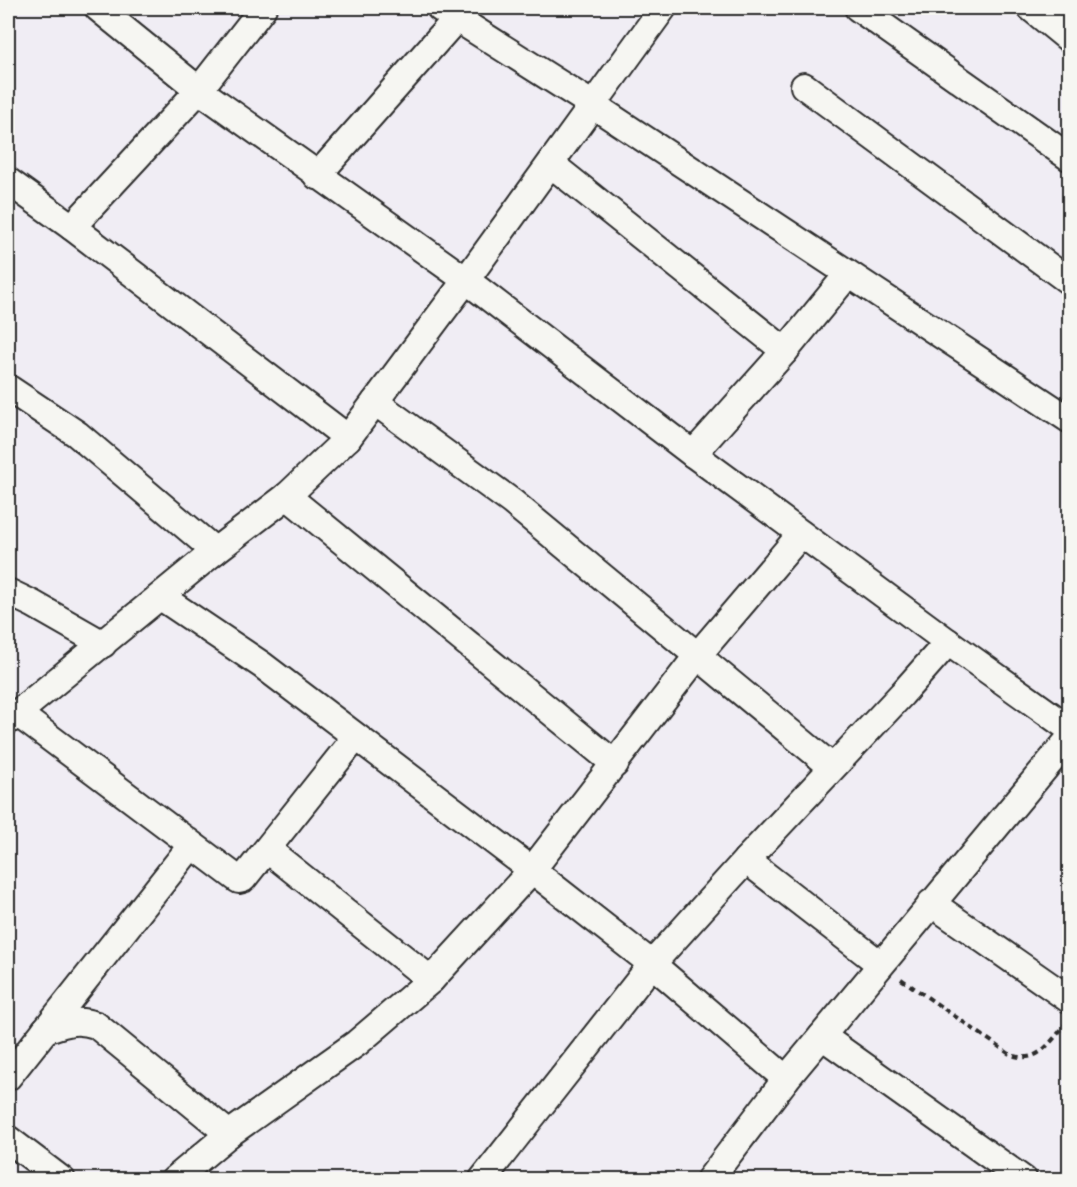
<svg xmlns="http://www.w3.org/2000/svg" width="1077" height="1187" viewBox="0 0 1077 1187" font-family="Dekko,sans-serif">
  <rect width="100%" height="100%" fill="#f0edf4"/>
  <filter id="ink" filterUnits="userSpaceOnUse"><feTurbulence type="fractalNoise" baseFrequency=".0167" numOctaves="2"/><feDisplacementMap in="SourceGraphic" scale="12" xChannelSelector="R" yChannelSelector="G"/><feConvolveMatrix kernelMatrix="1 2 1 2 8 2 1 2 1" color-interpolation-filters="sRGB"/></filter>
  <g filter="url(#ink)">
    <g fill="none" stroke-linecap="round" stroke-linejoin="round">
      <defs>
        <g id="minor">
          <polyline points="98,8 199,90 466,280 693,454 948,642 1070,729"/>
          <polyline points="440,8 593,105 1070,420"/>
          <polyline points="858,8 1070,158"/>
          <polyline points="1031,8 1070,40"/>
          <polyline points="804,86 1070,282"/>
          <polyline points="551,164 785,351"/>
          <polyline points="317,176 457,18"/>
          <polyline points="8,181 72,227 348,438"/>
          <polyline points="72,227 199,90 263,8"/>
          <polyline points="8,388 77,434 215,551"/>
          <polyline points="375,402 512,502 832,767"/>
          <polyline points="693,454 785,351 848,274"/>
          <polyline points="287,496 615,764"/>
          <polyline points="8,592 33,604 103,644"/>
          <polyline points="161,597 262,665 532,870 652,964 786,1079"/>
          <polyline points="17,713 239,880 243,879 356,737"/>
          <polyline points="8,721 215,551 287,496 348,438 466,280 663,8"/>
          <polyline points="268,850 431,980"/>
          <polyline points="931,903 1070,1000"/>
          <polyline points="880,964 746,860 902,694 948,642"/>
          <path d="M45 1030C65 1023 76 1018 96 1025L229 1134"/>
          <polyline points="822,1036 1024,1180"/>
          <polyline points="8,1077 191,846"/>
          <polyline points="8,1139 62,1180"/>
          <polyline points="174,1180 229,1134 357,1043 431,980 532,870 698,655 801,534"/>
          <polyline points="482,1180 652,964 746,860"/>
          <polyline points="709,1180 786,1079 1070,738"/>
        </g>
      </defs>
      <use href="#minor" stroke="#2b2b2b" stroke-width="30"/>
      <path stroke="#2b2b2b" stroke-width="4" stroke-dasharray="6 4.5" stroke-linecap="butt" d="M901 979 1011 1055C1039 1065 1050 1041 1067 1023"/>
      <use href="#minor" stroke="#f6f6f2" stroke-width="26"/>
    </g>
  </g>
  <rect width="1077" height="1187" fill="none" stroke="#f6f6f2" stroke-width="30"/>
  <rect x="15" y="15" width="1047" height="1157" fill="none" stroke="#2b2b2b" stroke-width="2" filter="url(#ink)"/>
</svg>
